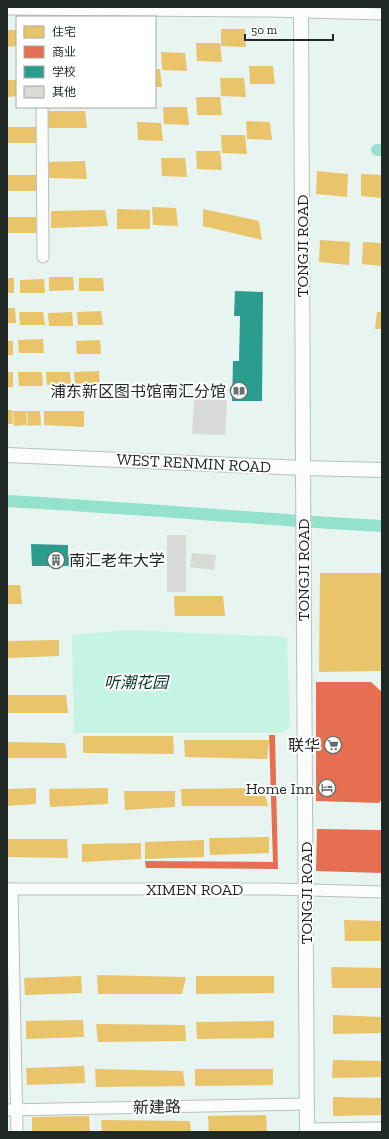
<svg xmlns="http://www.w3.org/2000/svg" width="389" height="1139" viewBox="0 0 389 1139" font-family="'Zilla Slab','Noto Sans SC',serif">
  <rect width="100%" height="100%" fill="#e7f4f0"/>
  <polygon fill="#c5f3e4" points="129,630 287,637 290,728 281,733 74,733 72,635"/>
  <g fill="#e9c46a">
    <polygon points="221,29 245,29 246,47 221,46"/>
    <polygon points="7,30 17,30 17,46 7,47"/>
    <polygon points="196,43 220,43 222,62 197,61"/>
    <polygon points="161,52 185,53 187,71 162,70"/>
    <polygon points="249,66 273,66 275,84 250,84"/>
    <polygon points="155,69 160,69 162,87 155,87"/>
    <polygon points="220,78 244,78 246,97 221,96"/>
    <polygon points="7,80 17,80 17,96 7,97"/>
    <polygon points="196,97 220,97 222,115 197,115"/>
    <polygon points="163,107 187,107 189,125 164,124"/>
    <polygon points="48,111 85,111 87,128 48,128"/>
    <polygon points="246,121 270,122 272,140 247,139"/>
    <polygon points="137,122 161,123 163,141 138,140"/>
    <rect x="7" y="127" width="33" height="16"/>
    <polygon points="221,135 245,135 247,154 222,153"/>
    <polygon points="196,151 220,151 222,170 197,169"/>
    <polygon points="161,158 185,158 187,177 162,176"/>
    <polygon points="85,161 87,179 49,178 49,162"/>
    <polygon points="317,171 348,174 347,197 316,194"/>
    <polygon points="361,174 382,175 382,198 361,196"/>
    <rect x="7" y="175" width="30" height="16"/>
    <polygon points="152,207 176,208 178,226 153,225"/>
    <polygon points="117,209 150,210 150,229 117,229"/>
    <polygon points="203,209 259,221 262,240 203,226"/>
    <polygon points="105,210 108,226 51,228 51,211"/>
    <rect x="7" y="217" width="29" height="16"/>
    <polygon points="320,240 350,242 349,265 319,262"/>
    <polygon points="363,242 382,243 382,266 362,264"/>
    <polygon points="49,277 73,277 74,290 49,291"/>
    <rect x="7" y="278" width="7" height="15"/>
    <polygon points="79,278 103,278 104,291 79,291"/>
    <polygon points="44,279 45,293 20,293 20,280"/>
    <polygon points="7,308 15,308 16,323 7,323"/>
    <polygon points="101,311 103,325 78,325 77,312"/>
    <polygon points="19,312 43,312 45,325 20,325"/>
    <polygon points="72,312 73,326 49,326 48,313"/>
    <polygon points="377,312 382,312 382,329 375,329"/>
    <polygon points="43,339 44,353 19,353 18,340"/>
    <polygon points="100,340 101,354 77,354 76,341"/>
    <rect x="7" y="341" width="6" height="14"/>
    <polygon points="99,371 100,385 75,385 74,372"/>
    <rect x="7" y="372" width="6" height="15"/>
    <polygon points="18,372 42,372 43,386 19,386"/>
    <polygon points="46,372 70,372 71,385 47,385"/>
    <polygon points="7,410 12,410 13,424 7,424"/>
    <polygon points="13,411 26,411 27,425 14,426"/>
    <polygon points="27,411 40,411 41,425 28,426"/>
    <polygon points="44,411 84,411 84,427 44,425"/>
    <polygon points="320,573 382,573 382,670 380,671 319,672"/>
    <polygon points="7,585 20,585 22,604 7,604"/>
    <polygon points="174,596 223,596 225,616 175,616"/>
    <polygon points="59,640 59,656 7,658 7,641"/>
    <polygon points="7,695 66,695 68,713 7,713"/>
    <polygon points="83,736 173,736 174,754 83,753"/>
    <polygon points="184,740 269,740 267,759 185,757"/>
    <polygon points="7,742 65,743 67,758 7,758"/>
    <polygon points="36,788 36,804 7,806 7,789"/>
    <polygon points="108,788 108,804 50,807 49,789"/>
    <polygon points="263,788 268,806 182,806 181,789"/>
    <polygon points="124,791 175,791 175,807 125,810"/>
    <polygon points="331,836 331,847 382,848 382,870 331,869 331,860 317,860 317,837"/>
    <polygon points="269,837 269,853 210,855 209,838"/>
    <polygon points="7,839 67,839 68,858 7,857"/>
    <polygon points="204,840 204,857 145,859 145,842"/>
    <polygon points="141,843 141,859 82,862 82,844"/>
    <polygon points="344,920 382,921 382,941 345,941"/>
    <polygon points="331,967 382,968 382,988 332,988"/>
    <polygon points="97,975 186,977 182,994 98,994"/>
    <polygon points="81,976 82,993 25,995 24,978"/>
    <polygon points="196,976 274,976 274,993 196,994"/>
    <polygon points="333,1015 382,1017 382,1033 333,1034"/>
    <polygon points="83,1020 84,1037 26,1039 26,1021"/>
    <polygon points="274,1021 274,1038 197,1039 196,1022"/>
    <polygon points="96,1024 185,1025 186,1041 98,1042"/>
    <polygon points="333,1060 382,1061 382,1077 332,1078"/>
    <polygon points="84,1066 85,1083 27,1085 26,1068"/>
    <polygon points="95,1069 183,1071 185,1086 96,1087"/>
    <polygon points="195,1069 273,1069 273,1085 195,1086"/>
    <polygon points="333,1097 382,1098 382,1115 333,1116"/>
    <polygon points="266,1115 267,1131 209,1132 208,1116"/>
    <polygon points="89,1116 90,1132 32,1132 32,1117"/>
    <polygon points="101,1120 190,1121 191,1132 102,1132"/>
  </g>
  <g fill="#e76f51">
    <polygon points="316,682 371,682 382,692 382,799 379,803 316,801"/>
    <polygon points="269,735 275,735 278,869 146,868 145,861 273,862"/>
    <polygon points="317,829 382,830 382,873 316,871"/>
  </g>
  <g fill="#2a9d8f">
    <polygon points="235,291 263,292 262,401 232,401 233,361 239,361 240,316 234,316"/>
    <polygon points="31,544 68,545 68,554 81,554 81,566 32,566"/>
  </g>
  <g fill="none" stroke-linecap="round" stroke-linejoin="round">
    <g stroke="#95e2cc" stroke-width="12">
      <polyline points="377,150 382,150"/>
      <path d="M7 501C132 508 257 519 382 526"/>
    </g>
  </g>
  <g fill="#d7dad6">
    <polygon points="194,399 227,400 225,435 192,434"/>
    <rect x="167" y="535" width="19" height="57"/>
    <polygon points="192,553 216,555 214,570 190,567"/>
  </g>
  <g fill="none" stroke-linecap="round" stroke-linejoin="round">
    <defs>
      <g id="minor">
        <polyline points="7,9 269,11 382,14"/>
        <polyline points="42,107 43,257"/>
        <polyline points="7,889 275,889 382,892"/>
        <polyline points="12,889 17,1132"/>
        <polyline points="7,1110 307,1104"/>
        <polyline points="307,1129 382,1128"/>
      </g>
      <g id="tertiary">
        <polyline points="301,7 303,468 307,1132"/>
        <polyline points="7,455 303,468 382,470"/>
      </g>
    </defs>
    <use href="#minor" stroke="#b7c1be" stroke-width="13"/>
    <use href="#tertiary" stroke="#b7c1be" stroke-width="16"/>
    <use href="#minor" stroke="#fbfdfd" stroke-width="11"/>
    <use href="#tertiary" stroke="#fbfdfd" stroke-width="14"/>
  </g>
  <defs>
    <symbol id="library-ring" viewBox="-11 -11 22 22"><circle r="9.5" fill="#fff" stroke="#66706d" stroke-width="1.5"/><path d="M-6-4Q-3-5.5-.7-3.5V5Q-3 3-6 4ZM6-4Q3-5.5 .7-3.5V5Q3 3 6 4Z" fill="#66706d"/></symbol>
    <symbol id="building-ring" viewBox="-11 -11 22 22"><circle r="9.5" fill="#fff" stroke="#66706d" stroke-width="1.5"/><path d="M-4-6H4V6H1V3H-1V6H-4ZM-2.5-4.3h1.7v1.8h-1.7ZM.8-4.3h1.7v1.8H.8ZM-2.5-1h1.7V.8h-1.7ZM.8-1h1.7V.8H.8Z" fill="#66706d"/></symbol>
    <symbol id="supermarket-ring" viewBox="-11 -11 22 22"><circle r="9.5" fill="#fff" stroke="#66706d" stroke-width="1.5"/><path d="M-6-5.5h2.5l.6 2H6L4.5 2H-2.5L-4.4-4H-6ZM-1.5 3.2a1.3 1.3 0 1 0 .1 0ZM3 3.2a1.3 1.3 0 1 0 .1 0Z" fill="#66706d"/></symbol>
    <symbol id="hotel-ring" viewBox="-11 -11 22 22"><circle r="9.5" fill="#fff" stroke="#66706d" stroke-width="1.5"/><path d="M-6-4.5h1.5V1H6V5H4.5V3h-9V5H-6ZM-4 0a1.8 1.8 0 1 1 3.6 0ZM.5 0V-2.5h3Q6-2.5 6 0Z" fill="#66706d"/></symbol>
  </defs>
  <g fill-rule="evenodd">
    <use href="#library-ring" x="229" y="381" width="20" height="20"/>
    <use href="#building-ring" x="46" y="550" width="20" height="20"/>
    <use href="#supermarket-ring" x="323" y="735" width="20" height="20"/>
    <use href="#hotel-ring" x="317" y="778" width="20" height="20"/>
  </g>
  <g text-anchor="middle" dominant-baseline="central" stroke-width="4" stroke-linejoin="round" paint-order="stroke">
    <g font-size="16" fill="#202926" stroke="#fff">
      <text transform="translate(302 246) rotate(-90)">TONGJI ROAD</text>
      <text transform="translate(194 463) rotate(3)">WEST RENMIN ROAD</text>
      <text transform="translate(303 570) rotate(-90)">TONGJI ROAD</text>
      <text x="195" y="889">XIMEN ROAD</text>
      <text transform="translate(306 893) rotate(-90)">TONGJI ROAD</text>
      <text transform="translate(157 1107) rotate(-1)">新建路</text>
    </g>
    <g font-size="16" fill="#202926" stroke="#fff" text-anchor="end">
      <text x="226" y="391">浦东新区图书馆南汇分馆</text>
      <text x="69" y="560" text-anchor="start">南汇老年大学</text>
      <text x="320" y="745">联华</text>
      <text x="314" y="788">Home Inn</text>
    </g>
    <g font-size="16" font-style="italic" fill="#04362b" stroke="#fff">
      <text x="136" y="682">听潮花园</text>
    </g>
  </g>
  <rect width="389" height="1139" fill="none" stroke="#202926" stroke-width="16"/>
  <rect x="16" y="16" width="140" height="92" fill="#ffffff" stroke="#a6a9a8"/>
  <rect x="24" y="26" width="20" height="12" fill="#e9c46a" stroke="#a6a9a8"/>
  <text x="52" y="36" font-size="12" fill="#202926">住宅</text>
  <rect x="24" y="46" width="20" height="12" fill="#e76f51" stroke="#a6a9a8"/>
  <text x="52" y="56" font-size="12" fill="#202926">商业</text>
  <rect x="24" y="66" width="20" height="12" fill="#2a9d8f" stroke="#a6a9a8"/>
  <text x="52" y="76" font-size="12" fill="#202926">学校</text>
  <rect x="24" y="86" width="20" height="12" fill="#d7dad6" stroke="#a6a9a8"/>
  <text x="52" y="96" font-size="12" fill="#202926">其他</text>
  <path d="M245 34v6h88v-6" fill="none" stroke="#202926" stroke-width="2"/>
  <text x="251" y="34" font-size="12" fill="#202926" stroke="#ffffff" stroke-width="3" paint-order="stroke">50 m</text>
</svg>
